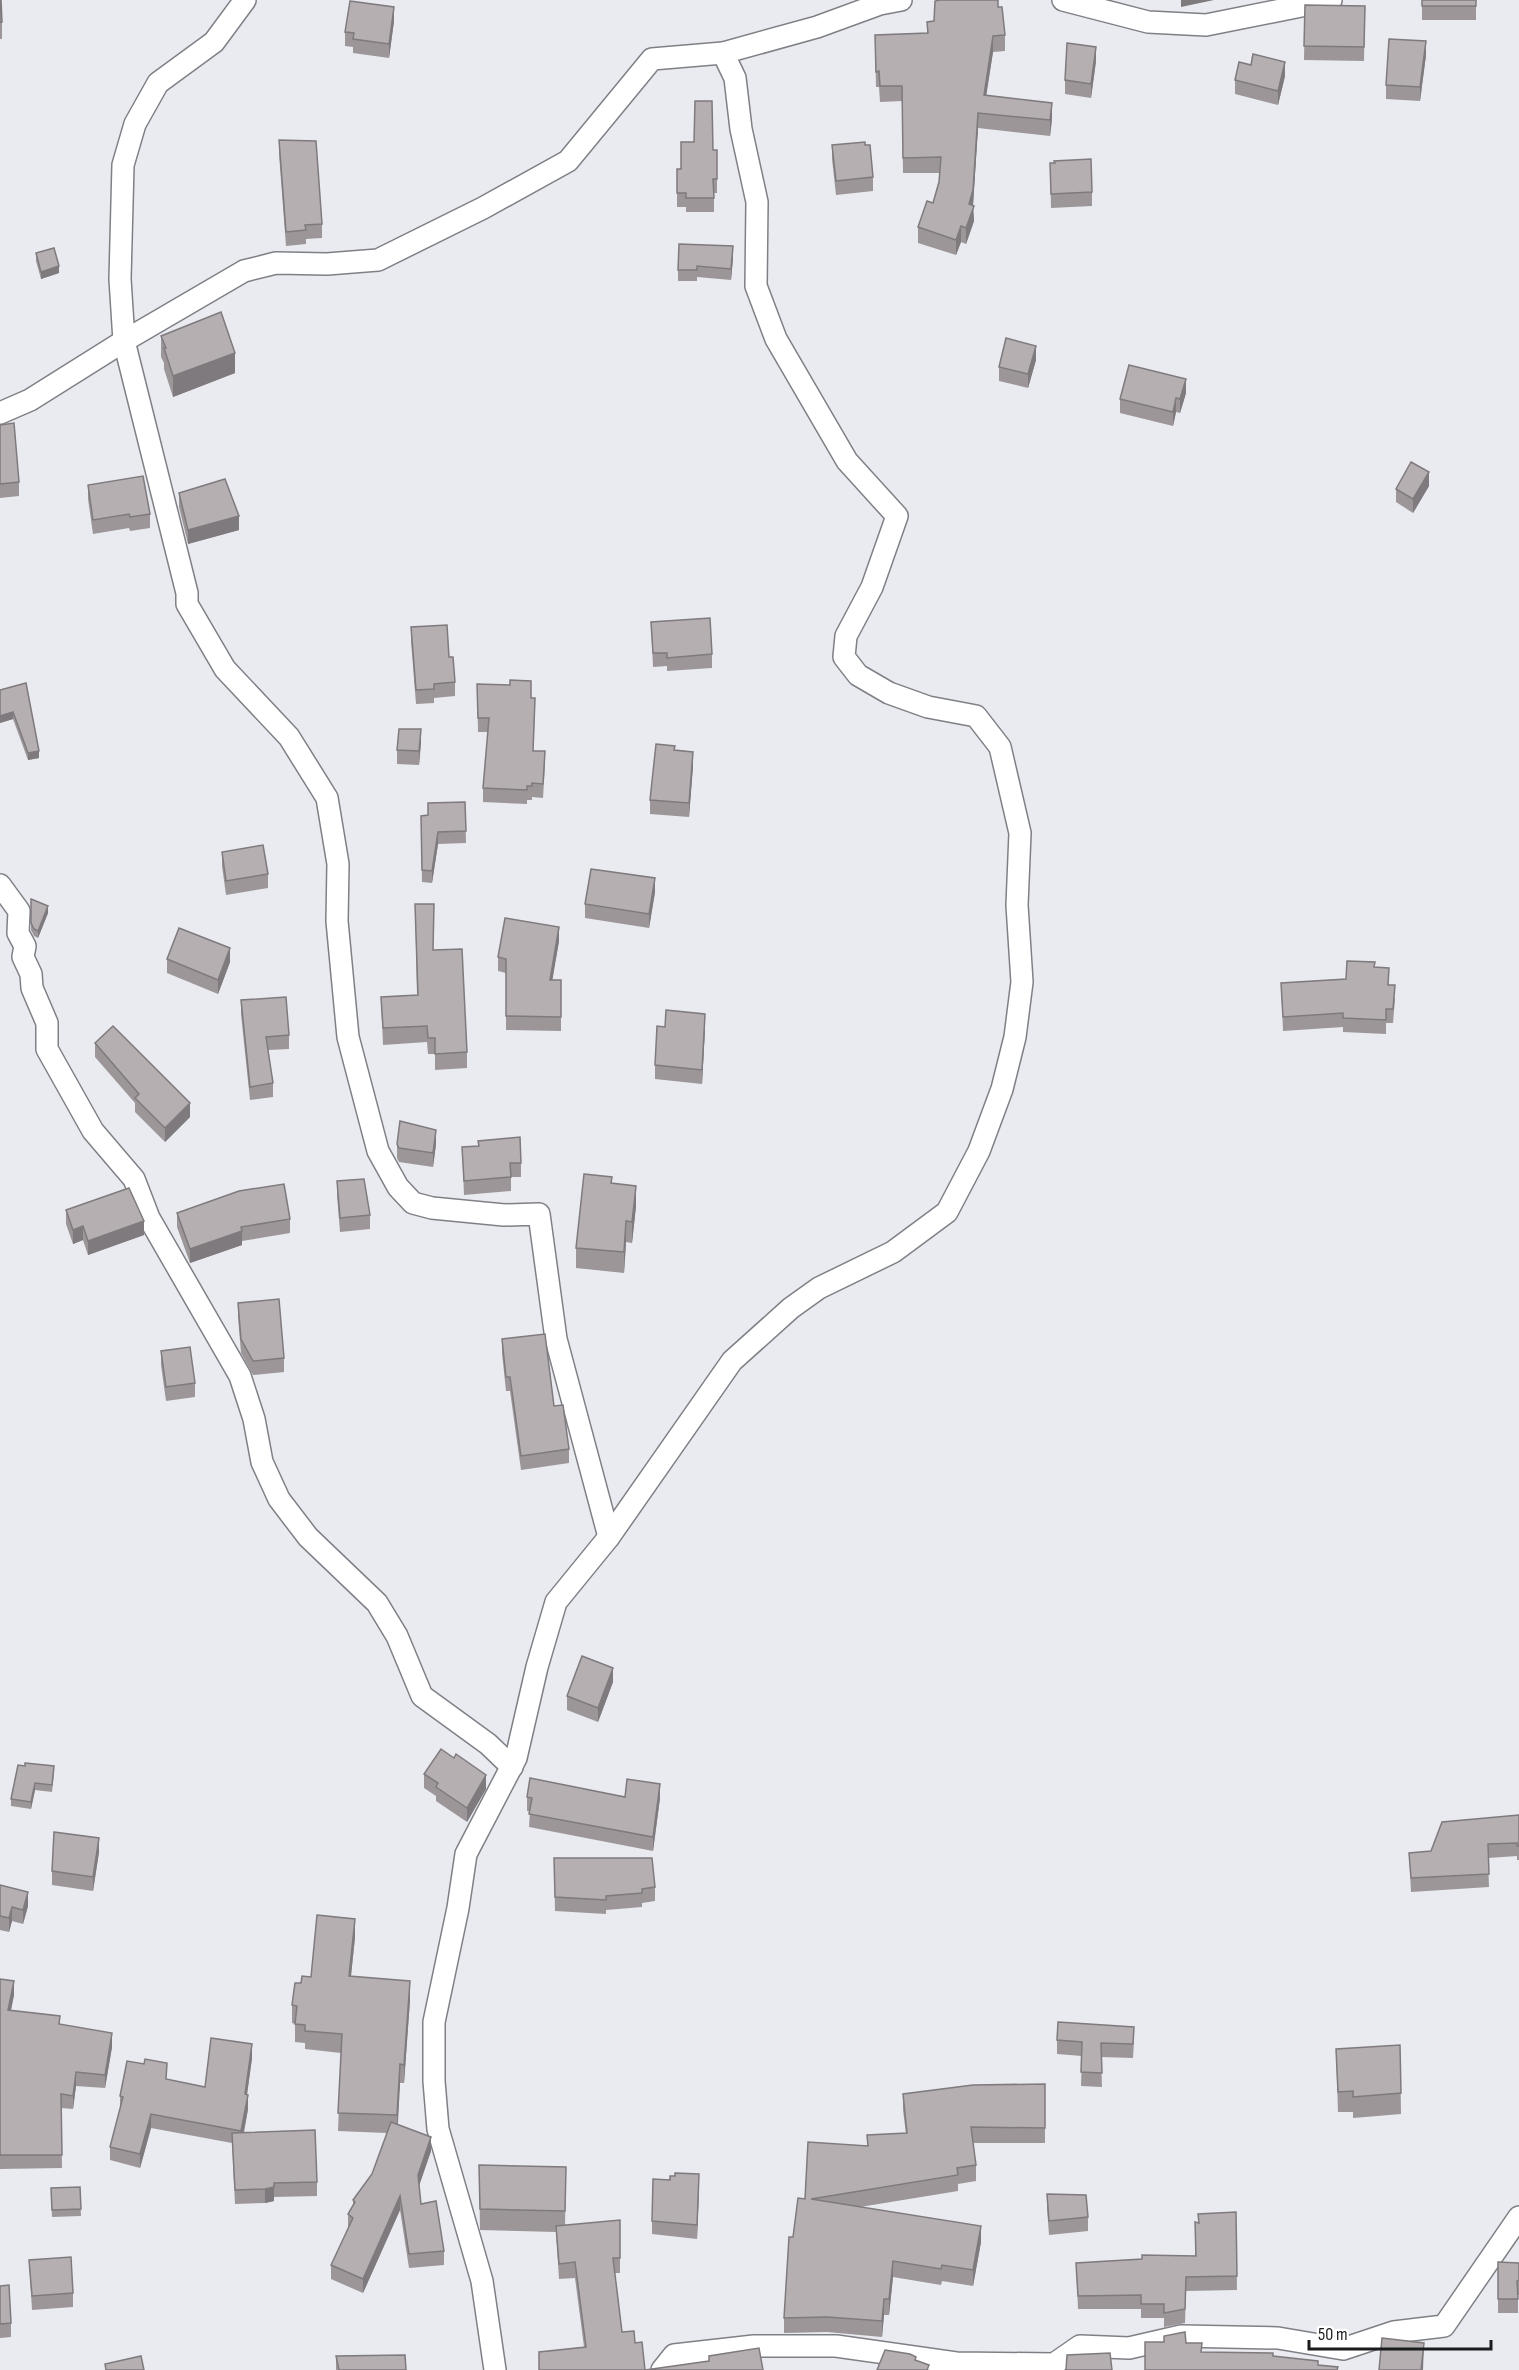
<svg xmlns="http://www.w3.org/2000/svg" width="1519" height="2370" viewBox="0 0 1519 2370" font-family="'Sofia Sans Condensed',sans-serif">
  <rect width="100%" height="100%" fill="#e9ebf1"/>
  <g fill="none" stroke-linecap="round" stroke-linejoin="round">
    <defs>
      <g id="street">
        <polyline points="245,0 214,42 158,83 135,124 123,165 120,279 124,341 187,593 187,604 225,669 289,737 327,798 338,864 337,921 348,1037 378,1151 398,1187 413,1203 432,1208 504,1215 539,1214 556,1339 609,1537"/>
        <polyline points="1063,0 1148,22 1206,25 1331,0"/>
        <polyline points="0,413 30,400 124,341 244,271 276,263 327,264 378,260 483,208 568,161 652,59 723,53 817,27 880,4 901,0"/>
        <polyline points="0,885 19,911 18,933 25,946 23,957 31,974 32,988 47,1023 47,1049 93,1131 134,1179 149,1218 240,1376 254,1419 262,1462 279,1499 308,1537 377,1603 397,1636 422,1696 488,1744 512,1767"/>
        <polyline points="495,2370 482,2281 438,2129 434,2081 434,2022 458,1908 466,1854 516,1758 537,1667 556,1602 609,1537 732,1361 791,1308 819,1288 893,1252 947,1212 979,1151 1002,1089 1015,1037 1022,982 1017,905 1020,833 1000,747 976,716 928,707 889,693 858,675 844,657 846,636 872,587 897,516 847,461 776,339 756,286 757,202 741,129 735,78 723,53"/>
        <polyline points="662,2370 674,2355 754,2346 836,2346 956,2363 1054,2364 1080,2346 1129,2348 1181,2336 1278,2338 1343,2349 1394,2332 1444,2326 1519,2217"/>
      </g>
    </defs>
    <use href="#street" stroke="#7f8086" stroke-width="24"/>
    <use href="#street" stroke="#fff" stroke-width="21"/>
  </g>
  <g fill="#9c9699">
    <polygon points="0,0 2,22 2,39 0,39"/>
    <rect x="1422" y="0" width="54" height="20"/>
    <polygon points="1305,5 1365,6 1364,61 1304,60"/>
    <polygon points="998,7 1005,35 1005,51 993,52 986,95 1052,119 1050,136 978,128 973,205 974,221 966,244 961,242 956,255 918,243 918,227 933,203 939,182 940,173 903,173 902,101 880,102 879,87 876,87 875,35 927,33 927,22"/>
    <polygon points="394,21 389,58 353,53 353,47 345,46 345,32"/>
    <polygon points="1426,55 1420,101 1386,99 1386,85"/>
    <polygon points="1096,61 1091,98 1065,94 1065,80"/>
    <polygon points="1285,76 1278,105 1235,94 1235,80"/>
    <polygon points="279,140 322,224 322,238 306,239 306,244 286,246 279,154"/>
    <polygon points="832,145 865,145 873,177 873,191 836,195 832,159"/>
    <polygon points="713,150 717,150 717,193 714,193 714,212 686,212 686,207 677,207 677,169 681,169"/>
    <polygon points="1050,163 1092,192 1092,206 1051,208"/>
    <polygon points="36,253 59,273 41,279 36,261"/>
    <polygon points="733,258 731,280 697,277 697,281 678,281 678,270"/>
    <polygon points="161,336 235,373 173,397 164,369 164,363 161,357"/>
    <polygon points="1036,360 1028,388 999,381 999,367"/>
    <polygon points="1186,393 1180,413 1176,412 1173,426 1120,413 1120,399"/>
    <polygon points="0,425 19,482 19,496 0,498"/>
    <polygon points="88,485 150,514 150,528 130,531 129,528 93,534 88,499"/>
    <polygon points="1429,486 1413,513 1396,502 1396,489"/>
    <polygon points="179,493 239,530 188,544 179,507"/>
    <polygon points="651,622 712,654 712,668 667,671 667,666 653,667"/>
    <polygon points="411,627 449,657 455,682 455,696 434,698 434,703 416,704 411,641"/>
    <polygon points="26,683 39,758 28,760 13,719 0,723 0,690"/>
    <polygon points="477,684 531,698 535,712 533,751 545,765 543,798 532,797 532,800 527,800 527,804 483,802 483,788 488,732 478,732"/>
    <polygon points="421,742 419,765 397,764 397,750"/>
    <polygon points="675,750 693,766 689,817 650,814 650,800"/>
    <polygon points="465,802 466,843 438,844 432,883 422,882 421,816 428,815"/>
    <polygon points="222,852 268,874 268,888 226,895 222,866"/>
    <polygon points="655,892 649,928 585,918 585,904"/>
    <polygon points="31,899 48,913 38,938 34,936 31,930"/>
    <polygon points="415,904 433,950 467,1052 467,1068 435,1070 435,1054 428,1054 427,1042 383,1045 381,997 417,995"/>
    <polygon points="559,941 552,980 561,980 561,1031 506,1030 506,973 498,971 498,957"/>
    <polygon points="167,959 230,962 218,994 167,973"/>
    <polygon points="1375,967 1389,985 1395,999 1393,1023 1386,1023 1386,1034 1343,1032 1343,1027 1283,1031 1281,983 1346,979"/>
    <polygon points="241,1000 289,1035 289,1049 268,1050 273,1083 273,1097 250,1100 241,1014"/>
    <polygon points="705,1028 702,1084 655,1079 655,1065"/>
    <polygon points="95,1043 190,1117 165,1142 135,1112 135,1103 95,1057"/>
    <polygon points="397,1144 436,1144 433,1167 399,1162 397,1158"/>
    <polygon points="462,1147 521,1163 521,1177 511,1177 511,1191 464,1195"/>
    <polygon points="337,1181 370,1215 370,1229 340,1232 337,1195"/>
    <polygon points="612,1183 636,1206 632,1243 626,1242 624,1273 576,1268 576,1248"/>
    <polygon points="66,1210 144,1235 88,1255 83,1240 73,1244 66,1224"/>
    <polygon points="177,1213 290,1219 290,1233 242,1241 242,1245 190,1263 177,1227"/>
    <polygon points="238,1303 284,1358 284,1372 253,1375 241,1353 238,1317"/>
    <polygon points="502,1339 569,1449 569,1463 521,1470 510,1391 506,1391 502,1353"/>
    <polygon points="161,1351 195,1383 195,1397 166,1401 161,1365"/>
    <polygon points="613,1682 598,1722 567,1710 567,1696"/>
    <polygon points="454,1758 486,1789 467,1822 436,1801 436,1796 424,1788 424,1774"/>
    <polygon points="18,1765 54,1773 52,1792 35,1790 31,1809 11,1806 11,1799"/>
    <polygon points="527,1797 660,1798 653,1851 529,1827 530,1811 527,1811"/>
    <polygon points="1519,1815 1519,1860 1517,1860 1517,1856 1488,1858 1489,1887 1411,1892 1409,1853 1431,1851"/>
    <polygon points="99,1852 93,1891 52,1885 52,1871"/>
    <polygon points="554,1858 655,1887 655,1901 642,1903 642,1907 606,1910 606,1914 555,1911"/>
    <polygon points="0,1885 28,1906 23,1924 12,1921 9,1932 0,1930"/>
    <polygon points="355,1937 351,1976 410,2000 404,2083 400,2083 398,2124 431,2151 419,2185 421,2204 444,2251 444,2265 409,2268 400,2210 363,2293 331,2279 331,2265 348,2228 348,2214 353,2205 353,2200 372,2174 387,2133 338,2131 341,2053 305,2049 305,2043 295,2042 295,2024 292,2023 292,2005 301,1983 311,1977"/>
    <polygon points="0,1979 14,1995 11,2010 60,2024 112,2047 105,2088 76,2086 73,2109 61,2108 62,2168 0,2169"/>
    <polygon points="1057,2040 1134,2041 1133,2058 1101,2057 1102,2087 1081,2086 1082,2056 1057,2054"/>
    <polygon points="1400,2045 1401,2114 1353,2118 1353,2112 1338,2112 1336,2049"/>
    <polygon points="252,2058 247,2095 248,2109 244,2133 317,2182 317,2196 274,2197 274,2201 265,2203 235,2204 232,2143 151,2128 140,2168 110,2160 110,2147 120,2110 120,2096 167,2080 205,2087"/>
    <polygon points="1045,2084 1045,2143 973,2143 976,2165 976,2181 958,2184 958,2191 860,2207 981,2242 973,2286 942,2281 941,2285 893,2277 889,2315 884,2315 882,2337 827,2332 784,2333 784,2318 793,2237 805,2199 867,2146 867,2135 906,2134 903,2110 903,2094"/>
    <polygon points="479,2165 566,2167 565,2225 620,2220 620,2273 615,2273 622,2332 635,2343 645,2370 709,2361 709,2356 763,2370 539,2370 539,2352 584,2347 575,2278 559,2279 556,2232 480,2230"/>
    <polygon points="80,2187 81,2216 52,2217 51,2188"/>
    <polygon points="699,2188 697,2239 652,2234 652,2221"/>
    <polygon points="1047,2194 1088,2217 1088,2231 1049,2235 1047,2208"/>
    <polygon points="1236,2212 1237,2290 1186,2291 1185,2323 1164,2327 1164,2318 1141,2318 1141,2309 1078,2309 1076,2263 1195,2256 1198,2223"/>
    <polygon points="29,2260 73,2293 73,2307 32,2310"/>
    <polygon points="1498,2262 1519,2263 1519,2295 1518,2295 1518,2313 1498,2313"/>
    <polygon points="0,2286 11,2323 11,2337 0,2338"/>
    <polygon points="336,2356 406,2370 336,2370"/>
  </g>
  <g fill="#7f7a7d">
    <polygon points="1181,0 1214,0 1181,7"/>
    <polygon points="394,7 394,21 389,58 389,44"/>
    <polygon points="993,36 993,52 984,110 984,95"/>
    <polygon points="1426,41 1426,55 1420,101 1420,87"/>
    <polygon points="1096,47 1096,61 1091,98 1091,84"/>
    <polygon points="1285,62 1285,76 1278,105 1278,91"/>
    <polygon points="1052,103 1052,119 1050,136 1050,120"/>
    <polygon points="978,113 978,128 973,206 974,221 966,244 966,228 969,204"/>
    <polygon points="961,226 961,242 956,255 956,240"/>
    <polygon points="733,246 733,258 731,280 731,269"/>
    <polygon points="59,266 59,273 41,279 41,272"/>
    <polygon points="1036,346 1036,360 1028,388 1028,374"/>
    <polygon points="235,353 235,373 173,397 173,376"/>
    <polygon points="1186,379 1186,393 1180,413 1180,399"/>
    <polygon points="1176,398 1176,412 1173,426 1173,412"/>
    <polygon points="1429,472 1429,486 1413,513 1413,499"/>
    <polygon points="239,516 239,530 188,544 188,530"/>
    <polygon points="13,712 13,719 0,723 0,716"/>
    <polygon points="421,729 421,742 419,765 419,751"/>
    <polygon points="39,751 39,758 28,760 28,753"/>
    <polygon points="693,752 693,766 689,817 689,803"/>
    <polygon points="438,832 438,844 432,883 432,871"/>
    <polygon points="655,878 655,892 649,928 649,914"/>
    <polygon points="48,906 48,913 38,938 38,931"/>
    <polygon points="559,927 559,941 550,994 550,980"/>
    <polygon points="230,948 230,962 218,994 218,980"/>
    <polygon points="705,1014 705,1028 702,1084 702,1070"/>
    <polygon points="190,1103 190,1117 165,1142 165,1128"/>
    <polygon points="436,1130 436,1144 433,1167 433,1153"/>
    <polygon points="636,1186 636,1206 632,1243 632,1222"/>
    <polygon points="144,1221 144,1235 88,1255 88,1241"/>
    <polygon points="626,1221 626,1242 624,1273 624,1252"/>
    <polygon points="83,1226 83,1240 73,1244 73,1230"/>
    <polygon points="242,1231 242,1245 190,1263 190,1249"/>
    <polygon points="613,1668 613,1682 598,1722 598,1708"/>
    <polygon points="486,1775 486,1789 467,1822 467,1808"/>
    <polygon points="35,1783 35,1790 31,1809 31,1802"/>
    <polygon points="660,1784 660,1798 653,1851 653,1837"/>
    <polygon points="99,1838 99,1852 93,1891 93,1877"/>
    <polygon points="28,1892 28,1906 23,1924 23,1910"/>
    <polygon points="12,1907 12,1921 9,1932 9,1918"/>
    <polygon points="355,1919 355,1937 349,1994 349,1976"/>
    <polygon points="14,1981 14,1995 8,2024 8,2010"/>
    <polygon points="410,1981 410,2000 404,2083 404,2065"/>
    <polygon points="112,2033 112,2047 105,2088 105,2075"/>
    <polygon points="252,2044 252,2058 245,2108 245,2094"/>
    <polygon points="400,2064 400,2083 397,2133 397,2115"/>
    <polygon points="76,2072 76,2086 73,2109 73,2096"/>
    <polygon points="248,2095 248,2109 241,2145 241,2131"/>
    <polygon points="151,2114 151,2128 140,2168 140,2154"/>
    <polygon points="431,2137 431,2151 418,2189 418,2175"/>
    <polygon points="699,2174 699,2188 697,2239 697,2225"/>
    <polygon points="274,2187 274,2201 265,2203 265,2189"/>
    <polygon points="400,2196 400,2210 363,2293 363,2279"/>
    <polygon points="981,2226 981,2242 973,2286 973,2270"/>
    <polygon points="893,2261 893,2277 889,2315 889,2299"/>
    <polygon points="884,2299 884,2315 882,2337 882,2321"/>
    <polygon points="1424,2343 1423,2370 1421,2370"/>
  </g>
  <g fill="#b5afb2" stroke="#7f7a7d" stroke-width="1.5">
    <polygon points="0,0 1,0 2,22 0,22"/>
    <polygon points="940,0 998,0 998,7 1002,7 1005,35 993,36 984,95 1052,103 1050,120 978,113 973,190 969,204 974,206 966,228 961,226 956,240 918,227 927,201 933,203 939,182 941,157 903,158 902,86 880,86 879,71 876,72 875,35 928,33 927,22 934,21 935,1"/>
    <rect x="1422" y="0" width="54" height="6"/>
    <polygon points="350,1 394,7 389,44 353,39 354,33 345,32"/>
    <polygon points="1305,5 1365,6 1364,47 1304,46"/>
    <polygon points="1389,39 1426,41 1420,87 1386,85"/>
    <polygon points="1067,43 1096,47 1091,84 1065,80"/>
    <polygon points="1253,54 1285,62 1278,91 1235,80 1239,62 1251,65"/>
    <polygon points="695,101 712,101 713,150 717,150 717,179 713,179 714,198 686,198 686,193 677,193 677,169 681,169 681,142 694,142"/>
    <polygon points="279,140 316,141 322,224 305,225 306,230 286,232"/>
    <polygon points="865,142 865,145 870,145 873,177 836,181 832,145"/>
    <polygon points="1091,159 1092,192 1051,194 1050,163 1055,163 1054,161"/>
    <polygon points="679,244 733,246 731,269 697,266 697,270 678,270"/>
    <polygon points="54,248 59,266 41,272 36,253"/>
    <polygon points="221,312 235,353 173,376 164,348 166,348 161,336"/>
    <polygon points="1006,338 1036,346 1028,374 999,367"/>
    <polygon points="1129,365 1186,379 1180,399 1176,398 1173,412 1120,399"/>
    <polygon points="14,423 19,482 0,484 0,425"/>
    <polygon points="1411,462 1429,472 1413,499 1396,489"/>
    <polygon points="143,476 150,514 130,517 129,514 93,520 88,485"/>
    <polygon points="225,479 239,516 188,530 179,493"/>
    <polygon points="710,618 712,654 667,658 667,653 653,653 651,622"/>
    <polygon points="447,625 449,657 453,657 455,682 434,684 434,689 416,690 411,627"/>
    <polygon points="510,680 531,681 531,698 535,698 533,751 545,751 543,784 532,783 532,786 527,786 527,790 483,788 489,718 478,718 477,684 510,685"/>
    <polygon points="26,683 39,751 28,753 13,712 0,716 0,690"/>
    <polygon points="399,729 421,729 419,751 397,750"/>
    <polygon points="656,744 675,746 674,750 693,752 689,803 650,800"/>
    <polygon points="465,802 466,831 438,832 432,871 422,870 421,816 428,815 428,803"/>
    <polygon points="263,845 268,874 226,881 222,852"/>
    <polygon points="591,869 655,878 649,914 585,904"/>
    <polygon points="31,899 48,906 38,931 34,929 31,923"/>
    <polygon points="415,904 434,904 433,950 462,949 467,1052 435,1054 435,1038 428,1038 427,1026 383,1028 381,997 418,995"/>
    <polygon points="505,918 559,927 550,980 561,980 561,1017 506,1016 506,959 498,957"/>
    <polygon points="179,928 230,948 218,980 167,959"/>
    <polygon points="1347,961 1375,962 1374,967 1389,968 1388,985 1395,985 1393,1009 1386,1009 1386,1020 1343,1018 1343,1013 1283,1017 1281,983 1346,979"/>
    <polygon points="286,997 289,1035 266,1037 273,1083 250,1087 241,1000"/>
    <polygon points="666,1010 705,1014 702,1070 655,1065 657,1026 665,1027"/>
    <polygon points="113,1026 190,1103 165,1128 135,1098 139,1094 95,1043"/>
    <polygon points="400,1121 436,1130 433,1153 399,1148 397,1144"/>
    <polygon points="520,1137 521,1163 510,1163 511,1177 464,1181 462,1147 479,1146 478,1141"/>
    <polygon points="584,1174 612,1177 611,1183 636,1186 632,1222 626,1221 624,1252 576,1248"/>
    <polygon points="364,1179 370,1215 340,1218 337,1181"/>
    <polygon points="284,1184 290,1219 241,1227 242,1231 190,1249 177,1213 239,1191"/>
    <polygon points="129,1188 144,1221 88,1241 83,1226 73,1230 66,1210"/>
    <polygon points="279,1299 284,1358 253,1361 241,1339 238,1303"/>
    <polygon points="545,1334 554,1406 563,1405 569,1449 521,1456 510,1377 506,1377 502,1339"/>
    <polygon points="190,1347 195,1383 166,1387 161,1351"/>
    <polygon points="582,1656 613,1668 598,1708 567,1696"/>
    <polygon points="441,1749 454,1758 456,1754 486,1775 467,1808 436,1787 438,1783 424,1774"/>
    <polygon points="25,1763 54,1766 52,1785 35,1783 31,1802 11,1799 18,1765 25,1766"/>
    <polygon points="530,1778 625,1797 627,1779 660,1784 653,1837 529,1814 532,1798 527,1797"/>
    <polygon points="1519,1815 1519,1846 1517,1846 1517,1843 1488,1844 1489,1874 1411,1878 1409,1853 1431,1851 1442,1822"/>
    <polygon points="54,1832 99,1838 93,1877 52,1871"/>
    <polygon points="554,1858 652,1858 655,1887 642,1889 642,1893 606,1896 606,1900 555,1897"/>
    <polygon points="0,1885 28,1892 23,1910 12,1907 9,1918 0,1916"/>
    <polygon points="317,1915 355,1919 349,1976 410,1981 404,2065 400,2064 397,2115 338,2113 342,2034 305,2031 305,2025 295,2024 297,2006 292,2005 295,1983 301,1983 302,1976 311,1977"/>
    <polygon points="0,1979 14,1981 8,2010 60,2016 59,2024 112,2033 105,2075 76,2072 73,2096 61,2094 62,2155 0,2155"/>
    <polygon points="1058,2022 1134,2027 1133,2044 1101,2043 1102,2073 1081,2072 1082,2042 1057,2040"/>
    <polygon points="211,2038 252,2044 245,2094 248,2095 241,2131 151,2114 140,2154 110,2147 123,2097 120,2096 127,2061 144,2064 145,2059 167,2063 166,2079 205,2087"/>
    <polygon points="1400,2045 1401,2093 1353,2097 1353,2091 1338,2092 1336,2049"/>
    <polygon points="1045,2084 1045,2128 971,2127 976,2165 957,2168 958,2175 811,2199 981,2226 973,2270 942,2265 941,2269 893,2261 889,2299 884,2299 882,2321 827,2317 784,2318 789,2237 793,2237 798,2198 805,2199 808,2142 868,2146 867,2135 907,2133 903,2094 973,2085"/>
    <polygon points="391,2122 431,2137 418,2175 421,2204 436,2201 444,2251 409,2254 400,2196 363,2279 331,2265 353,2218 348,2214 355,2202 353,2200 372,2174"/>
    <polygon points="315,2130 317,2182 274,2183 274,2187 265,2189 235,2190 232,2133"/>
    <polygon points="479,2165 566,2167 565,2211 480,2209"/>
    <polygon points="675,2173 699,2174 697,2225 652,2221 653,2179 670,2180 670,2176 675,2176"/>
    <polygon points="80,2187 81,2209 52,2210 51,2188"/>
    <polygon points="1047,2194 1086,2195 1088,2217 1049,2221"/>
    <polygon points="1236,2212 1237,2276 1186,2277 1185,2309 1164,2313 1164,2304 1141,2304 1141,2295 1078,2296 1076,2263 1142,2259 1142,2255 1196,2256 1195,2222 1199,2223 1198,2214"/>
    <polygon points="620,2220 620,2258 613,2258 622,2332 634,2331 635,2343 642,2342 645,2370 709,2361 709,2356 759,2348 763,2370 539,2370 539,2352 586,2347 575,2262 559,2264 556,2226"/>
    <polygon points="71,2257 73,2293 32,2296 29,2260"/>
    <polygon points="1498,2262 1519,2263 1519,2281 1517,2281 1518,2299 1498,2299"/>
    <polygon points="9,2285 11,2323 0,2324 0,2286"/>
    <polygon points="1185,2332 1186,2343 1202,2343 1201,2352 1273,2353 1273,2356 1318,2361 1318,2365 1338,2367 1337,2370 1145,2370 1145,2342 1164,2342 1164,2336"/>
    <polygon points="1382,2338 1424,2343 1421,2370 1379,2370"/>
    <polygon points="885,2350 910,2354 916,2357 915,2360 929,2365 927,2370 877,2370"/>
    <polygon points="1110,2353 1112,2370 1066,2370 1067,2355"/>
    <polygon points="405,2355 406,2370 339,2370 336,2356"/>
    <polygon points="141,2356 144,2370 106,2370 105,2364"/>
  </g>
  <path d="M1309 2340v9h182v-9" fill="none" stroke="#1a1b1d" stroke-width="3"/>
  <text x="1318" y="2340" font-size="18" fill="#1a1b1d" stroke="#ffffff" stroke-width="4.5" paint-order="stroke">50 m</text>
</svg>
